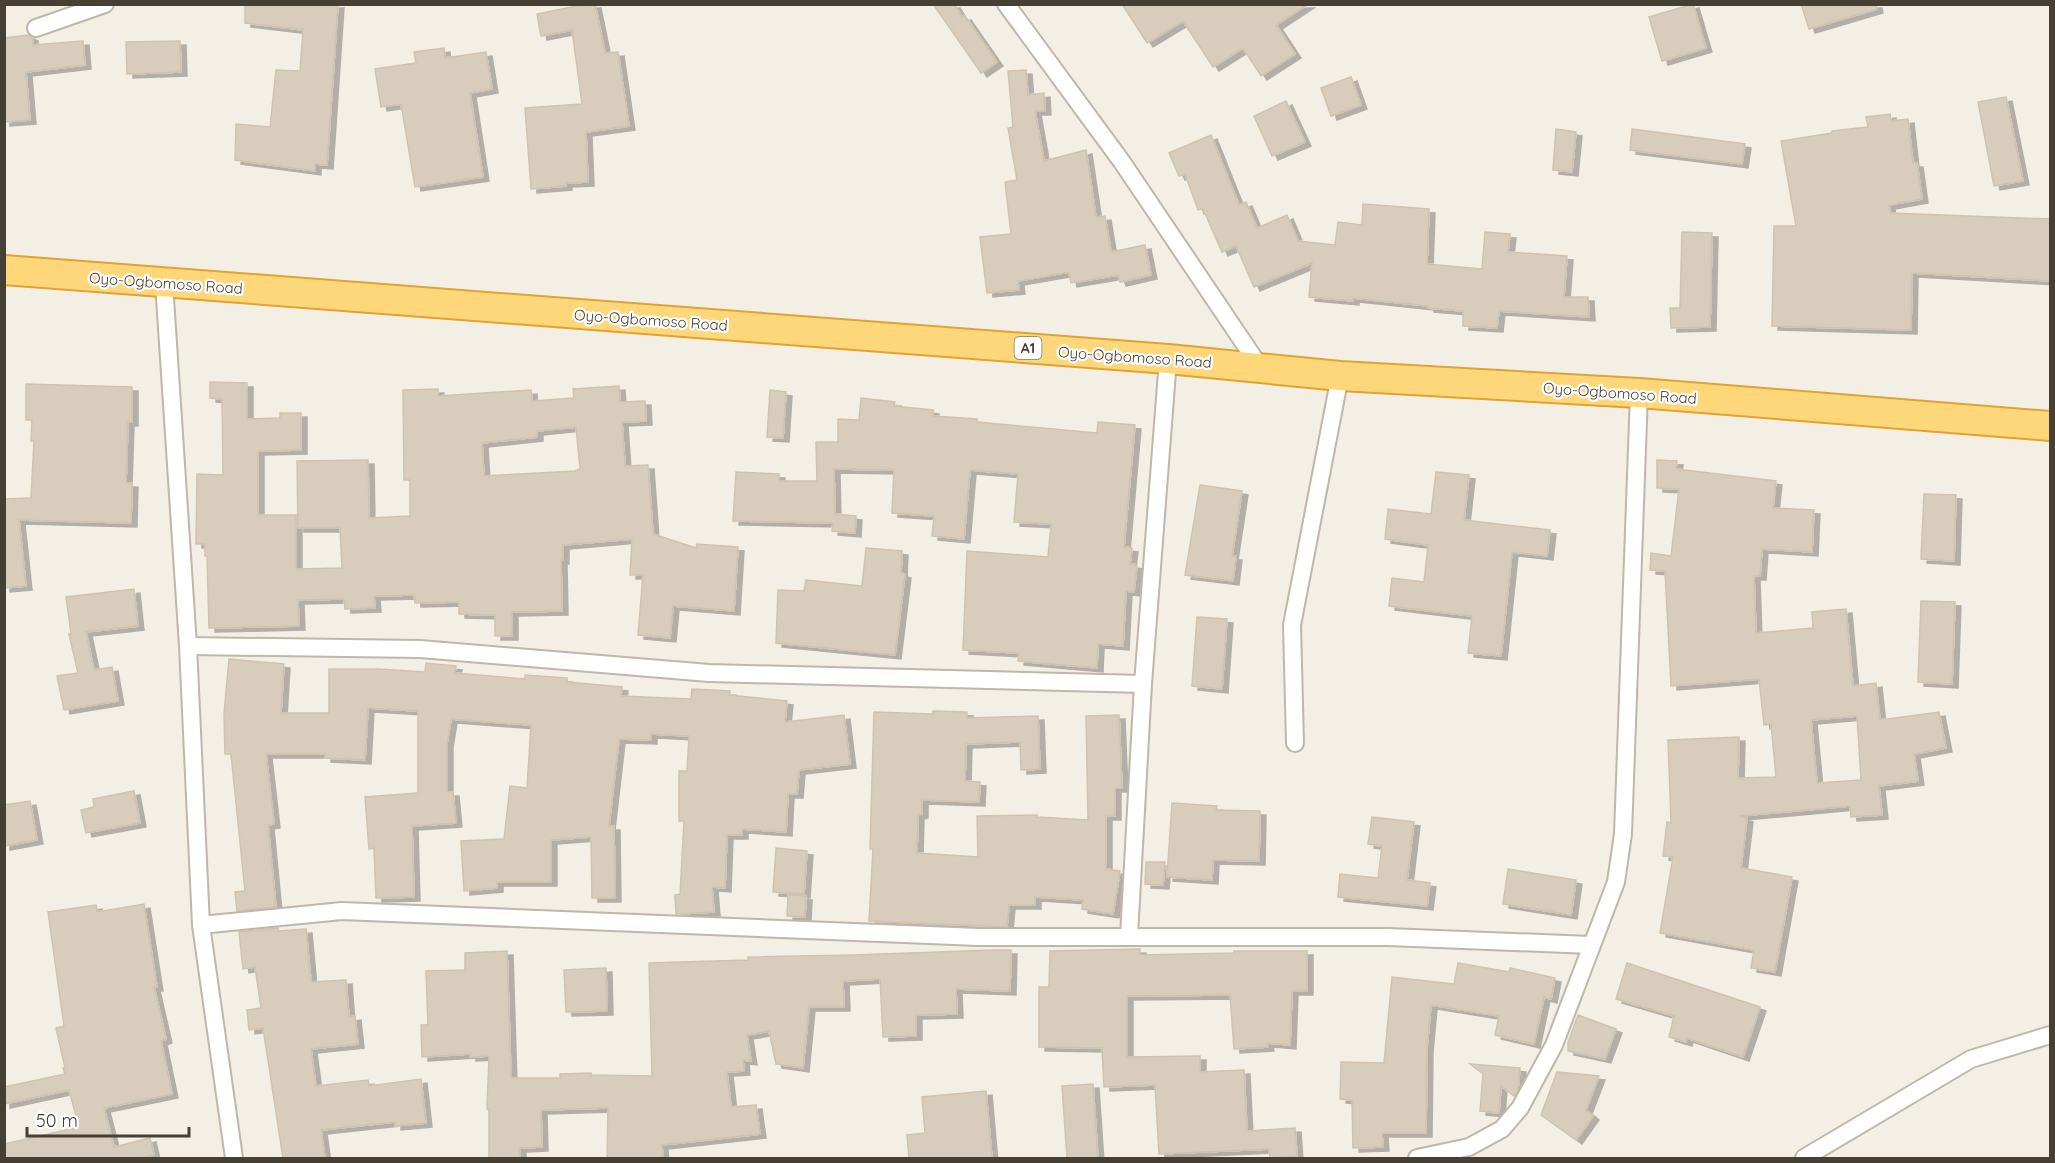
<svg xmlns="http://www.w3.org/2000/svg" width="2055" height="1163" viewBox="0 0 2055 1163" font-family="Quicksand,sans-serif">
  <defs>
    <filter id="shadow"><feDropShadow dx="6" dy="4" stdDeviation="0" flood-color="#0004"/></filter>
  </defs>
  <rect width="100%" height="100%" fill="#f3efe5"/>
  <g fill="#d8cdbd" stroke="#d0c3ad" stroke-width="1.5" fill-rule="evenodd" filter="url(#shadow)">
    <polygon points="245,4 338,4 327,165 315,164 315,171 235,160 236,124 270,127 276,70 300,71 303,30 245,23"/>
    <polygon points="586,4 595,4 605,53 618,52 629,126 586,132 588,182 566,183 566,186 531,189 525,108 582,104 572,30 541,36 537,14"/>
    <polygon points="933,4 954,4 962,17 965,16 997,62 981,73"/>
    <polygon points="1122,4 1308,4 1276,25 1295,54 1261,76 1243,48 1213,67 1183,21 1147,43"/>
    <polygon points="1693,4 1706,48 1662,61 1649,17"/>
    <polygon points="1801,4 1876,4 1877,9 1809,29"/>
    <polygon points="28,35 32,37 33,45 83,41 85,65 26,72 30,120 4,122 4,38"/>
    <polygon points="180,41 181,72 127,74 126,42"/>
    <polygon points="444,48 445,58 486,52 492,89 470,93 483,177 415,187 401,104 381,107 375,69 416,63 414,52"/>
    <polygon points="1026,70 1028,95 1044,93 1045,111 1035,111 1044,161 1086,150 1096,217 1105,216 1111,252 1145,245 1151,275 1120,282 1118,275 1071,283 1069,272 1018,281 1019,290 987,293 980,237 1011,234 1005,182 1017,180 1008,128 1013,127 1008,71"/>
    <polygon points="1351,77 1361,105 1331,116 1321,88"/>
    <polygon points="2006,97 2023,181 1994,186 1978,102"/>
    <polygon points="1286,101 1305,142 1272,156 1254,116"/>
    <polygon points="1890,114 1891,121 1908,119 1913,163 1917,163 1922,199 1889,205 1890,213 2050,219 2050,281 1912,273 1911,330 1772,326 1774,226 1796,226 1781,141 1832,133 1832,131 1868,127 1866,117"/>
    <polygon points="1556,129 1576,132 1572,172 1553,170"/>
    <polygon points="1632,129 1745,144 1742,164 1630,150"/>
    <polygon points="1211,135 1239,205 1246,202 1257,228 1287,215 1298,241 1335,245 1338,222 1362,225 1363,204 1429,209 1427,264 1482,269 1485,232 1510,234 1508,252 1567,256 1564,297 1588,297 1589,317 1499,311 1497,328 1463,326 1463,311 1428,308 1428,306 1353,298 1353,301 1309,297 1312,263 1254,287 1236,246 1222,252 1203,209 1198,210 1185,174 1179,176 1169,153"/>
    <polygon points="1682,232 1712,233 1710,327 1671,328 1670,308 1680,308"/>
    <path d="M210 382 247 383V419L280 418V413H301V450L258 451V515H296V569L342 568 340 528H298L297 461 368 460 369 518 410 516V480H404L403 390 438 389V396L531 390 532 401 574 398 573 389 619 386 620 402 645 401 646 421 622 422 625 466 648 465 653 534 696 548 697 544 738 547 734 611 673 606 670 638 638 635 643 575H630L632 539 563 545V560H561L562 611 512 612V636H495V615L459 614V602L415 603 414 595 374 596 375 608 345 609 344 599 298 600 299 626 209 628 207 556H205V544H196L197 474 223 475 222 399 210 398ZM576 427 580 469 575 471 484 476 482 443 537 437V431Z"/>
    <polygon points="26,384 132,387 132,422 128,422 126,483 132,483 131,523 19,520 26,586 4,588 4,499 31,498 34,441 31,441 32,420 26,420"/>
    <polygon points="770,390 786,392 783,438 767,437"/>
    <polygon points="861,398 895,402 894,406 933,410 933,416 977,419 977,422 1097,433 1098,422 1135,425 1124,547 1132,548 1130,564 1137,565 1134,592 1126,591 1123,646 1098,644 1097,668 1018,661 1019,653 963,650 967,551 1048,557 1051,524 1014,522 1018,474 970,470 964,539 932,536 934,516 892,513 894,470 834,469 835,514 856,516 855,533 832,531 833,523 733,521 736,472 779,474 779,481 817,481 816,442 838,442 838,419 859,420"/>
    <path d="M1657 460 1677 461 1676 469 1776 481 1773 508 1814 510 1812 552 1762 549 1760 576H1754L1756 633 1813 628 1812 612 1846 609 1853 686 1876 683 1880 720 1939 712 1946 748 1914 754 1918 781 1879 786 1882 815 1851 817 1850 806 1740 816 1747 818 1741 868 1792 877 1775 972 1751 968 1754 950 1660 933 1673 857 1663 856 1667 822 1671 823 1668 740 1739 737 1738 778 1776 777 1771 724 1764 725 1759 679 1671 686 1665 571 1650 570 1651 553 1671 556 1679 489 1657 488ZM1857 716 1861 780 1817 783 1811 720Z"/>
    <polygon points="1436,472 1469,475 1464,520 1550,530 1547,556 1512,552 1501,656 1468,653 1472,616 1389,606 1392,578 1424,582 1428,545 1385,539 1388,509 1431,514"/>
    <polygon points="1200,485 1242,491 1232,556 1236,556 1233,581 1185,575"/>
    <polygon points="1924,494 1956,495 1954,561 1921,559"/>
    <polygon points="866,548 902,551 901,573 905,574 895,655 776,643 778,590 804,591 806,580 862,586"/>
    <polygon points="134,589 138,626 86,632 94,670 112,667 118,701 64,710 57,676 78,673 69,634 71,634 66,597"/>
    <polygon points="1921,601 1955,602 1952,684 1918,682"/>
    <polygon points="1197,617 1227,619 1222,689 1192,686"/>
    <polygon points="229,659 284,664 281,713 329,713 329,669 379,669 425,672 426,663 456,666 455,673 525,679 525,675 567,678 567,682 622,687 621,696 691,699 692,689 730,691 729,695 787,701 785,722 844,715 850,764 799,770 797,794 788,794 786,832 742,829 742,835 727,835 725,888 712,887 714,912 676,914 675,895 680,894 684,821 679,821 679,771 687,771 689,736 651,734 651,740 619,739 609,826 614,826 615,898 592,898 591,837 551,840 551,882 497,882 497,888 464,891 461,841 504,839 510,786 527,788 531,725 451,719 447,744 447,792 453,792 456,823 412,826 414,897 376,898 374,848 369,849 365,797 418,793 418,711 368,708 365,760 325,758 325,754 266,754 274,824 268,825 276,907 237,911 235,892 245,891 231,754 225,754 224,714"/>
    <polygon points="933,711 967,712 967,718 1038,716 1040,769 1021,770 1020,742 966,744 965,781 980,782 979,802 922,800 922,814 918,815 917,853 978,857 977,816 1037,815 1037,817 1088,820 1086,716 1119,715 1122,788 1115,788 1115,816 1106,816 1106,869 1120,871 1113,914 1082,909 1083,900 1035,897 1035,905 1009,905 1007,927 869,921 873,849 870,849 874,712 933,714"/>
    <polygon points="134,791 140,823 86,833 81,810 94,807 93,799"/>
    <polygon points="30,801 37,840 4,846 4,805"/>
    <polygon points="1172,803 1217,806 1216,810 1260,811 1259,861 1213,860 1212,880 1167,877"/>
    <polygon points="1372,817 1414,822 1407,880 1430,883 1427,906 1338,897 1340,874 1378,878 1382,846 1368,844"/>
    <polygon points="776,848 807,851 804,894 773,892"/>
    <polygon points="1146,862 1165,862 1163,885 1145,884"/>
    <polygon points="1508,869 1576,880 1571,915 1503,904"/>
    <polygon points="788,895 806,896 805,917 787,916"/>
    <polygon points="144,904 157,987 154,987 166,1039 161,1041 172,1094 104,1108 114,1147 150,1138 154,1155 139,1158 4,1158 4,1144 79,1127 69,1090 4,1104 4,1087 65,1074 63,1068 65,1068 56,1028 64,1026 48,912 96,905 97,912"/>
    <polygon points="278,928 278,931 306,929 311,982 346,980 349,1017 355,1016 358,1044 311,1049 316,1086 368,1080 369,1086 421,1079 426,1123 395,1126 395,1122 321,1130 325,1158 283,1158 263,1028 249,1030 247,1010 261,1008 255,967 243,969 239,932"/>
    <polygon points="1140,949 1140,955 1234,953 1234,951 1307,951 1307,991 1292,991 1290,1045 1267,1043 1268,1047 1234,1049 1230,995 1127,996 1127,1057 1200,1056 1200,1072 1244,1070 1247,1131 1295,1128 1297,1156 1270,1158 1269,1149 1159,1154 1155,1085 1104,1087 1102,1048 1039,1047 1039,987 1049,987 1050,951"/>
    <polygon points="992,950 1011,950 1010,991 956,989 957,1014 916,1015 916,1036 883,1037 880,979 843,981 844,1007 809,1007 803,1068 776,1064 769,1031 747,1035 751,1061 743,1060 744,1071 727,1072 731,1107 756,1105 760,1134 662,1145 663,1158 607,1158 608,1108 541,1110 542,1147 520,1148 520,1158 489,1158 489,1109 487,1109 489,1056 470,1057 470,1054 422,1057 421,1025 428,1025 426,971 465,970 465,953 507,951 511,1078 560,1078 560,1074 591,1073 591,1075 652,1076 649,963 748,960 748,957 854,955"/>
    <polygon points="1458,963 1509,972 1510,968 1555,978 1551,999 1544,997 1534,1044 1495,1035 1499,1016 1431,1005 1427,1048 1426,1133 1382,1133 1383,1147 1353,1148 1352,1100 1340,1099 1341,1062 1384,1063 1392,977 1454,984"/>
    <polygon points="1627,963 1760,1007 1743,1057 1687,1038 1686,1042 1669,1037 1674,1016 1616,999"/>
    <polygon points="606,968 607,1011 566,1012 564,970"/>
    <polygon points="1578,1015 1616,1029 1605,1059 1568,1051 1568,1043"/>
    <polygon points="1470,1064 1520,1068 1518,1090 1514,1096 1501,1086 1499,1113 1480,1111 1483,1074"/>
    <polygon points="1557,1072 1599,1076 1586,1110 1593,1116 1576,1140 1541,1115"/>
    <polygon points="1093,1084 1098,1158 1067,1158 1062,1086"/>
    <polygon points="986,1091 992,1158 909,1158 907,1135 925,1133 922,1097"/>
  </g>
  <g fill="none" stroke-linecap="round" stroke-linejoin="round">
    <defs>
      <g id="minor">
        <polyline points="1006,4 1122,162 1260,367"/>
        <polyline points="36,28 105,4"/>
        <polyline points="164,283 188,646 201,925 234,1158"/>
        <polyline points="188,646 420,649 709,673 1143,684"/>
        <polyline points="1295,743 1292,625 1340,376"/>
        <polyline points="201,925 342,911 978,937 1388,937 1591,945"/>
        <polyline points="1129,936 1143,684 1168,359"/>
        <polyline points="1417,1158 1469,1147 1502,1129 1520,1108 1554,1045 1616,882 1623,834 1639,393"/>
        <polyline points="1804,1158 1971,1059 2050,1035"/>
      </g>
      <polyline id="trunk" points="4,270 1168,359 1340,376 1639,393 2050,426"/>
    </defs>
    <use href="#minor" stroke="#bfb7a7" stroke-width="20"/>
    <use href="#trunk" stroke="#e2a230" stroke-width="32"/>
    <use href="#minor" stroke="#fff" stroke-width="16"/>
    <use href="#trunk" stroke="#ffd77b" stroke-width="28"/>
  </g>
  <g text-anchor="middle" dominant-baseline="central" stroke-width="4.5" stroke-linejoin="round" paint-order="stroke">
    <rect fill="#fff" stroke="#7d7971" stroke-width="1.5" x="1014.5" y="337" width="27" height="22" rx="4.5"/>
    <g font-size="14" font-weight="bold" fill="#453f34">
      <text x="1028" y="348">A1</text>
    </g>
    <g font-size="15" fill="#453f34" stroke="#fff">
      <text transform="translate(166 283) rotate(4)">Oyo-Ogbomoso Road</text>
      <text transform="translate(651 320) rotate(4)">Oyo-Ogbomoso Road</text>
      <text transform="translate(1135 357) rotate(4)">Oyo-Ogbomoso Road</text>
      <text transform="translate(1620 393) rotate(4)">Oyo-Ogbomoso Road</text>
    </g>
  </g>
  <rect width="2055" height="1163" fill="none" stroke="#453f34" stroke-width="12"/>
  <path d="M27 1127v9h162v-9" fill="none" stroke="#453f34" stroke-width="3"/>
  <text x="36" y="1127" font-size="18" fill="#453f34" stroke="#ffffff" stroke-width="4.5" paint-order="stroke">50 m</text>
</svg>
